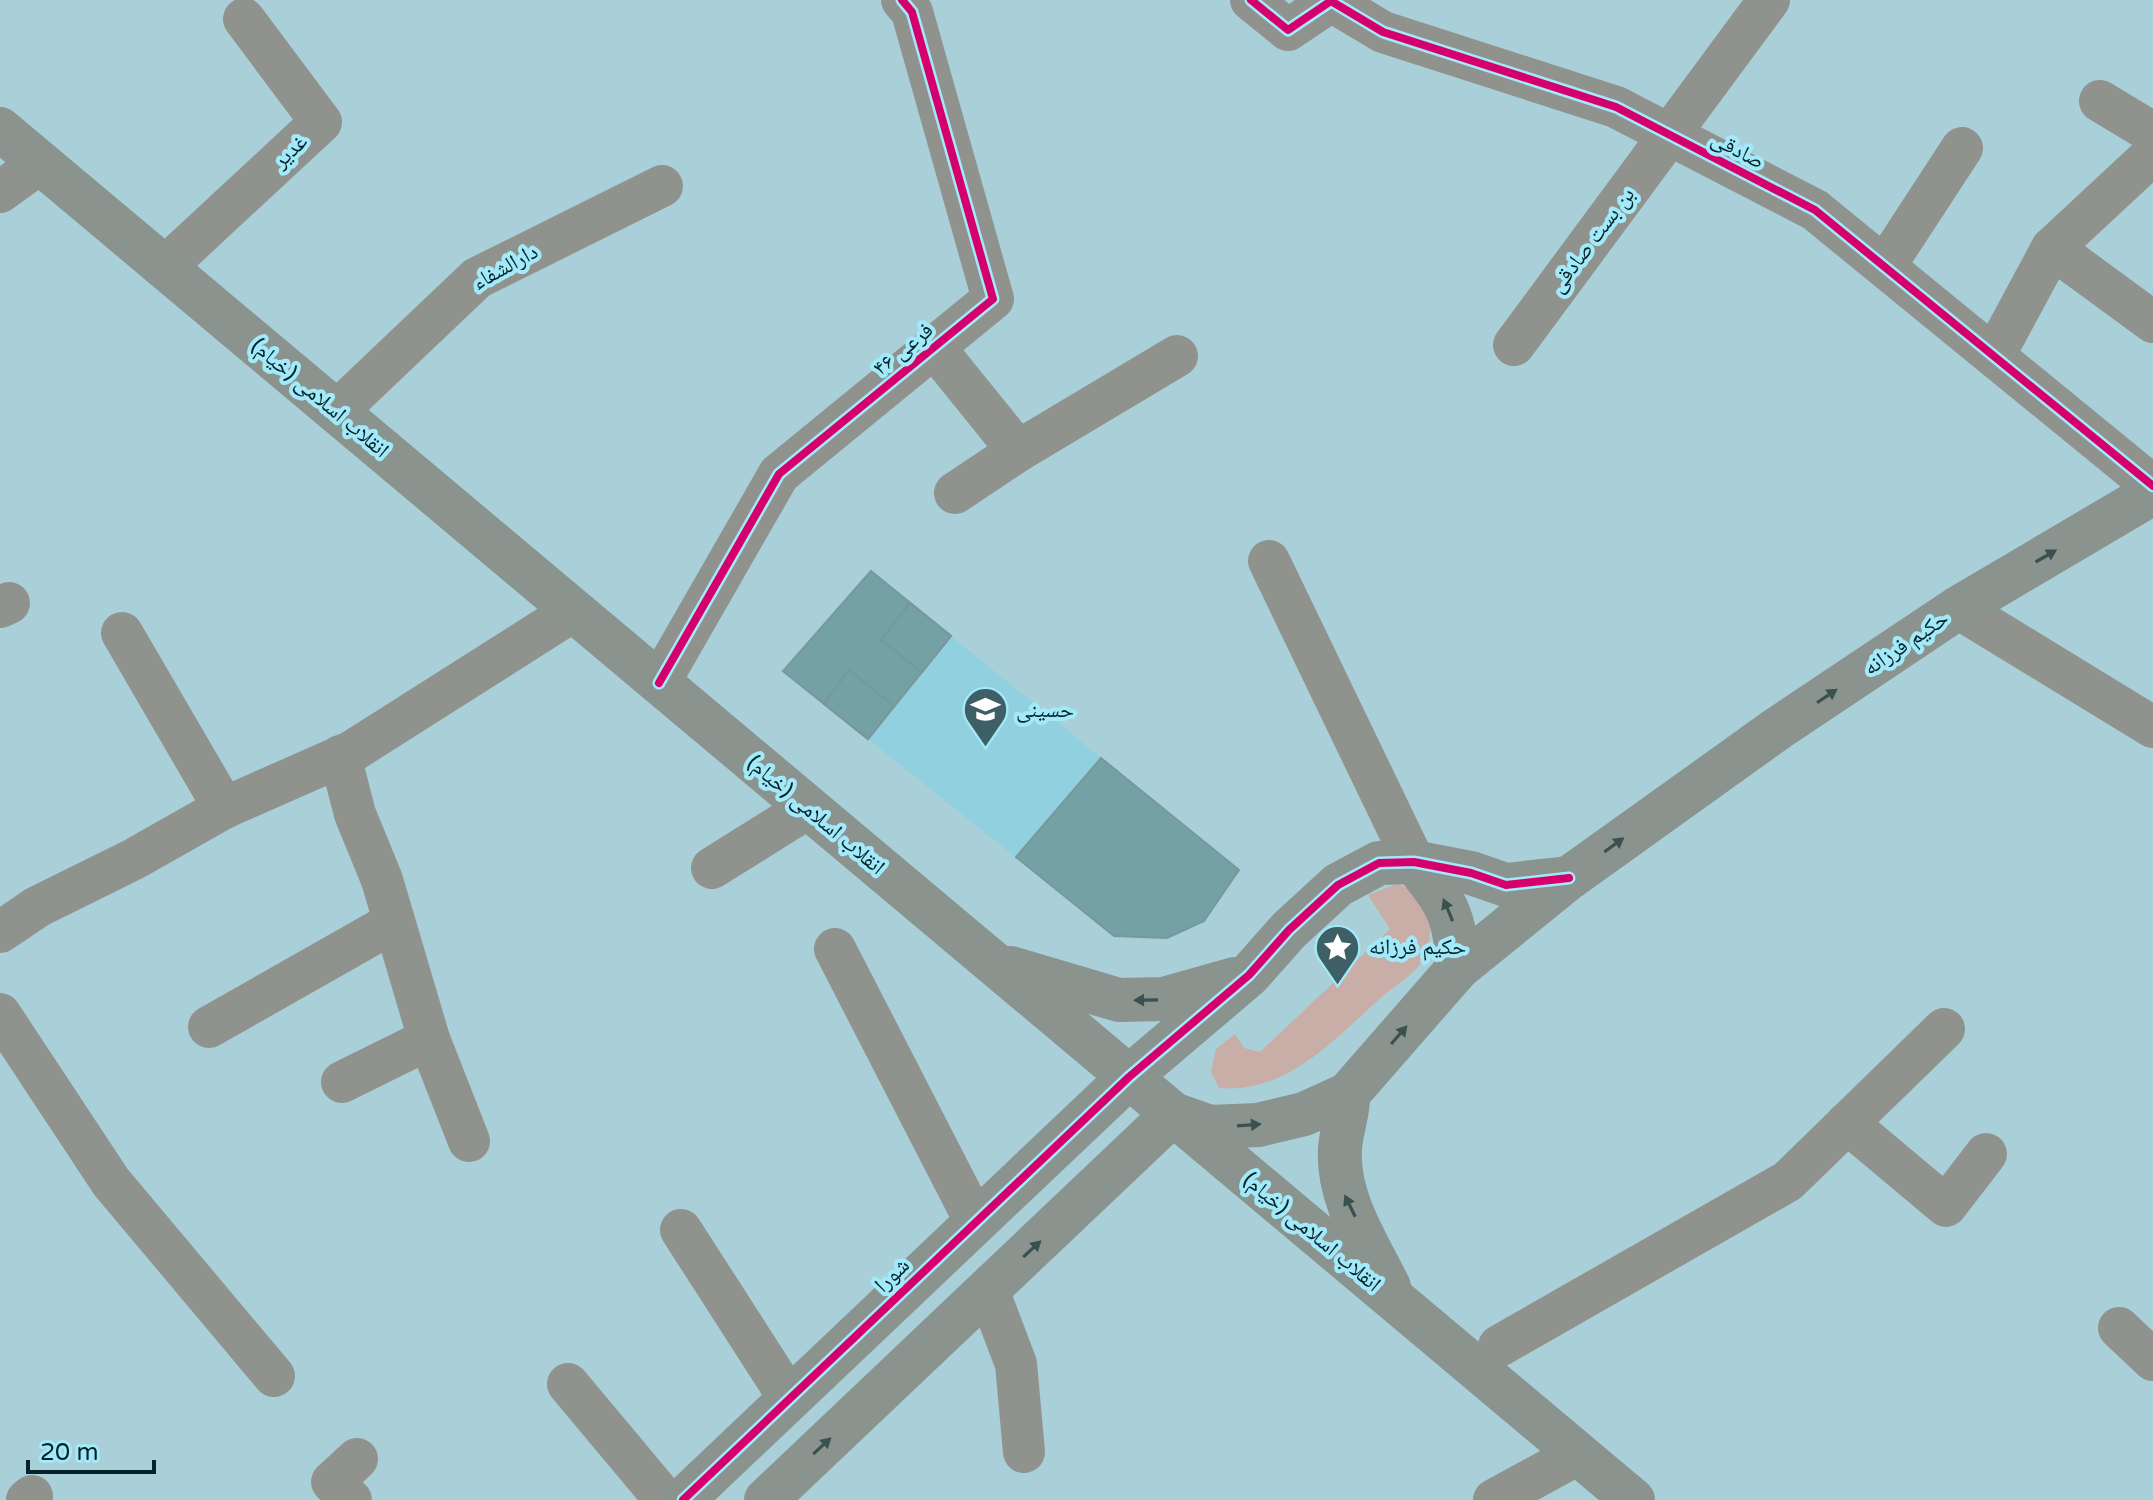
<svg xmlns="http://www.w3.org/2000/svg" width="2153" height="1500" viewBox="0 0 2153 1500" font-family="'Varela Round','Noto Naskh Arabic',sans-serif">
  <rect width="100%" height="100%" fill="#a9cfd8"/>
  <polygon fill="#91d0de" points="871,571 1239,870 1204,921 1167,938 1114,936 783,671"/>
  <path fill="#c9ada7" d="M1397 884 1414 890 1428 903C1431 922 1432 939 1424 957 1419 971 1396 985 1384 995 1337 1036 1289 1094 1219 1088L1211 1072 1216 1049 1235 1034 1244 1048 1260 1052 1390 929 1368 895Z"/>
  <g fill="#74a1a4" stroke="#78989c" stroke-width="2">
    <polygon points="871,571 951,636 868,739 783,671"/>
    <polygon points="910,603 951,636 922,672 881,640"/>
    <polygon points="849,670 894,706 868,739 824,704"/>
    <polygon points="1101,758 1239,870 1204,921 1167,938 1114,936 1016,857"/>
  </g>
  <g fill="none" stroke-linecap="round" stroke-linejoin="round">
    <g stroke="#90938d" stroke-width="42">
      <polyline points="1251,0 1288,30 1331,1 1383,32 1616,107 1815,210 2153,486"/>
      <polyline points="2100,101 2153,133"/>
      <polyline points="0,192 40,163"/>
      <polyline points="2052,248 2153,322"/>
      <polyline points="1885,266 1962,148"/>
      <polyline points="164,268 321,122 244,19"/>
      <polyline points="1514,345 1769,0"/>
      <polyline points="934,347 1018,451"/>
      <polyline points="1995,354 2052,248 2153,154"/>
      <polyline points="336,412 477,278 662,186"/>
      <polyline points="955,493 1018,451 1177,356"/>
      <polyline points="1269,561 1414,862"/>
      <polyline points="0,607 9,603"/>
      <polyline points="1958,608 2153,727"/>
      <polyline points="122,633 224,808"/>
      <polyline points="659,683 779,474 993,299 912,12 902,0"/>
      <polyline points="340,756 355,814 382,880 429,1039 469,1141"/>
      <polyline points="712,868 808,808"/>
      <polyline points="0,932 37,907 134,859 224,808 351,752 573,611"/>
      <polyline points="835,949 975,1221"/>
      <polyline points="0,1014 111,1182 274,1376"/>
      <polyline points="209,1027 394,922"/>
      <polyline points="342,1082 429,1039"/>
      <polyline points="1847,1123 1946,1206 1986,1154"/>
      <polyline points="681,1230 789,1398"/>
      <polyline points="988,1290 1016,1364 1024,1452"/>
      <polyline points="2119,1328 2153,1360"/>
      <polyline points="1499,1346 1788,1181 1944,1029"/>
      <polyline points="568,1384 665,1500"/>
      <polyline points="27,1500 32,1496"/>
      <polyline points="351,1500 332,1482 357,1459"/>
      <polyline points="1494,1500 1578,1454"/>
    </g>
    <g stroke="#8a938d" stroke-width="44">
      <polyline points="0,129 1633,1500"/>
      <path d="M1414 862C1447 903 1455 914 1458 968"/>
      <polyline points="1011,968 1119,1000 1164,999 1235,979"/>
      <path d="M1348 1094C1349 1113 1341 1129 1340 1149 1337 1199 1368 1244 1389 1287"/>
      <polyline points="683,1500 1129,1077 1249,975 1289,930 1338,885 1379,863 1414,862 1471,873 1506,885 1569,878"/>
      <polyline points="766,1500 1173,1114 1210,1127 1258,1125 1304,1114 1348,1094 1458,968 1569,878 1777,729 1958,608 2153,493"/>
    </g>
    <defs>
      <g id="cycleway">
        <polyline points="1251,0 1288,30 1331,1 1383,32 1616,107 1815,210 2153,486"/>
        <polyline points="659,683 779,474 993,299 912,12 902,0"/>
        <polyline points="683,1500 1129,1077 1249,975 1289,930 1338,885 1379,863 1414,862 1471,873 1506,885 1569,878"/>
      </g>
    </defs>
    <use href="#cycleway" stroke="#a2e9f9" stroke-width="13"/>
    <use href="#cycleway" stroke="#d6006c" stroke-width="8"/>
  </g>
  <defs><path id="oneway-solid" d="M-6-.8H1V-3.2L6.5 0L1 3.2V.8H-6Z" transform="scale(2)"/></defs>
  <g fill="#3a5051">
    <use href="#oneway-solid" transform="translate(2046 556) rotate(-30)"/>
    <use href="#oneway-solid" transform="translate(1827 696) rotate(-34)"/>
    <use href="#oneway-solid" transform="translate(1614 845) rotate(-36)"/>
    <use href="#oneway-solid" transform="translate(1448 910) rotate(-113)"/>
    <use href="#oneway-solid" transform="translate(1146 1000) rotate(179)"/>
    <use href="#oneway-solid" transform="translate(1399 1035) rotate(-49)"/>
    <use href="#oneway-solid" transform="translate(1249 1125) rotate(-4)"/>
    <use href="#oneway-solid" transform="translate(1350 1206) rotate(-116)"/>
    <use href="#oneway-solid" transform="translate(1032 1249) rotate(-43)"/>
    <use href="#oneway-solid" transform="translate(822 1446) rotate(-43)"/>
  </g>
  <defs>
    <symbol id="school-pin" viewBox="-11 -11 22 30"><path d="M0 17L-7.5 6A9.5 9.5 0 1 1 7.5 6Z" fill="#3e5f66" stroke="#a2e9f9"/><path d="M0-5L7-2L0 1L-7-2ZM-4 1L0 2.5L4 1V4Q0 6-4 4Z" fill="#fff"/></symbol>
    <symbol id="sight-pin" viewBox="-11 -11 22 30"><path d="M0 17L-7.5 6A9.5 9.5 0 1 1 7.5 6Z" fill="#3e5f66" stroke="#a2e9f9"/><path d="M0-6L1.8-2.2L6-1.7L2.9 1.2L3.7 5.4L0 3.3L-3.7 5.4L-2.9 1.2L-6-1.7L-1.8-2.2Z" fill="#fff"/></symbol>
  </defs>
  <g fill-rule="evenodd">
    <use href="#school-pin" x="960" y="684" width="51" height="69"/>
    <use href="#sight-pin" x="1312" y="922" width="51" height="69"/>
  </g>
  <g text-anchor="middle" dominant-baseline="central" stroke-width="8" stroke-linejoin="round" paint-order="stroke">
    <g font-size="22" fill="#052329" stroke="#a2e9f9">
      <text transform="translate(1738 150) rotate(28)">صادقی</text>
      <text transform="translate(290 151) rotate(-43)">غدیر</text>
      <text transform="translate(1592 240) rotate(-53)">بن بست صادقی</text>
      <text transform="translate(505 267) rotate(-29)">دارالشفاء</text>
      <text transform="translate(903 349) rotate(-39)">فرعی ۴۶</text>
      <text transform="translate(320 398) rotate(40)">انقلاب اسلامی (خیام)</text>
      <text transform="translate(1906 643) rotate(-34)">حکیم فرزانه</text>
      <text transform="translate(816 815) rotate(40)">انقلاب اسلامی (خیام)</text>
      <text transform="translate(1312 1232) rotate(40)">انقلاب اسلامی (خیام)</text>
      <text transform="translate(892 1275) rotate(-44)">شورا</text>
    </g>
    <g font-size="22" fill="#052329" stroke="#a2e9f9" text-anchor="start">
      <text x="1016" y="710">حسینی</text>
      <text x="1369" y="947">حکیم فرزانه</text>
    </g>
  </g>
  <path d="M28 1460v12h126v-12" fill="none" stroke="#052329" stroke-width="4"/>
  <text x="40" y="1460" font-size="24" fill="#052329" stroke="#a2e9f9" stroke-width="6" paint-order="stroke">20 m</text>
</svg>
